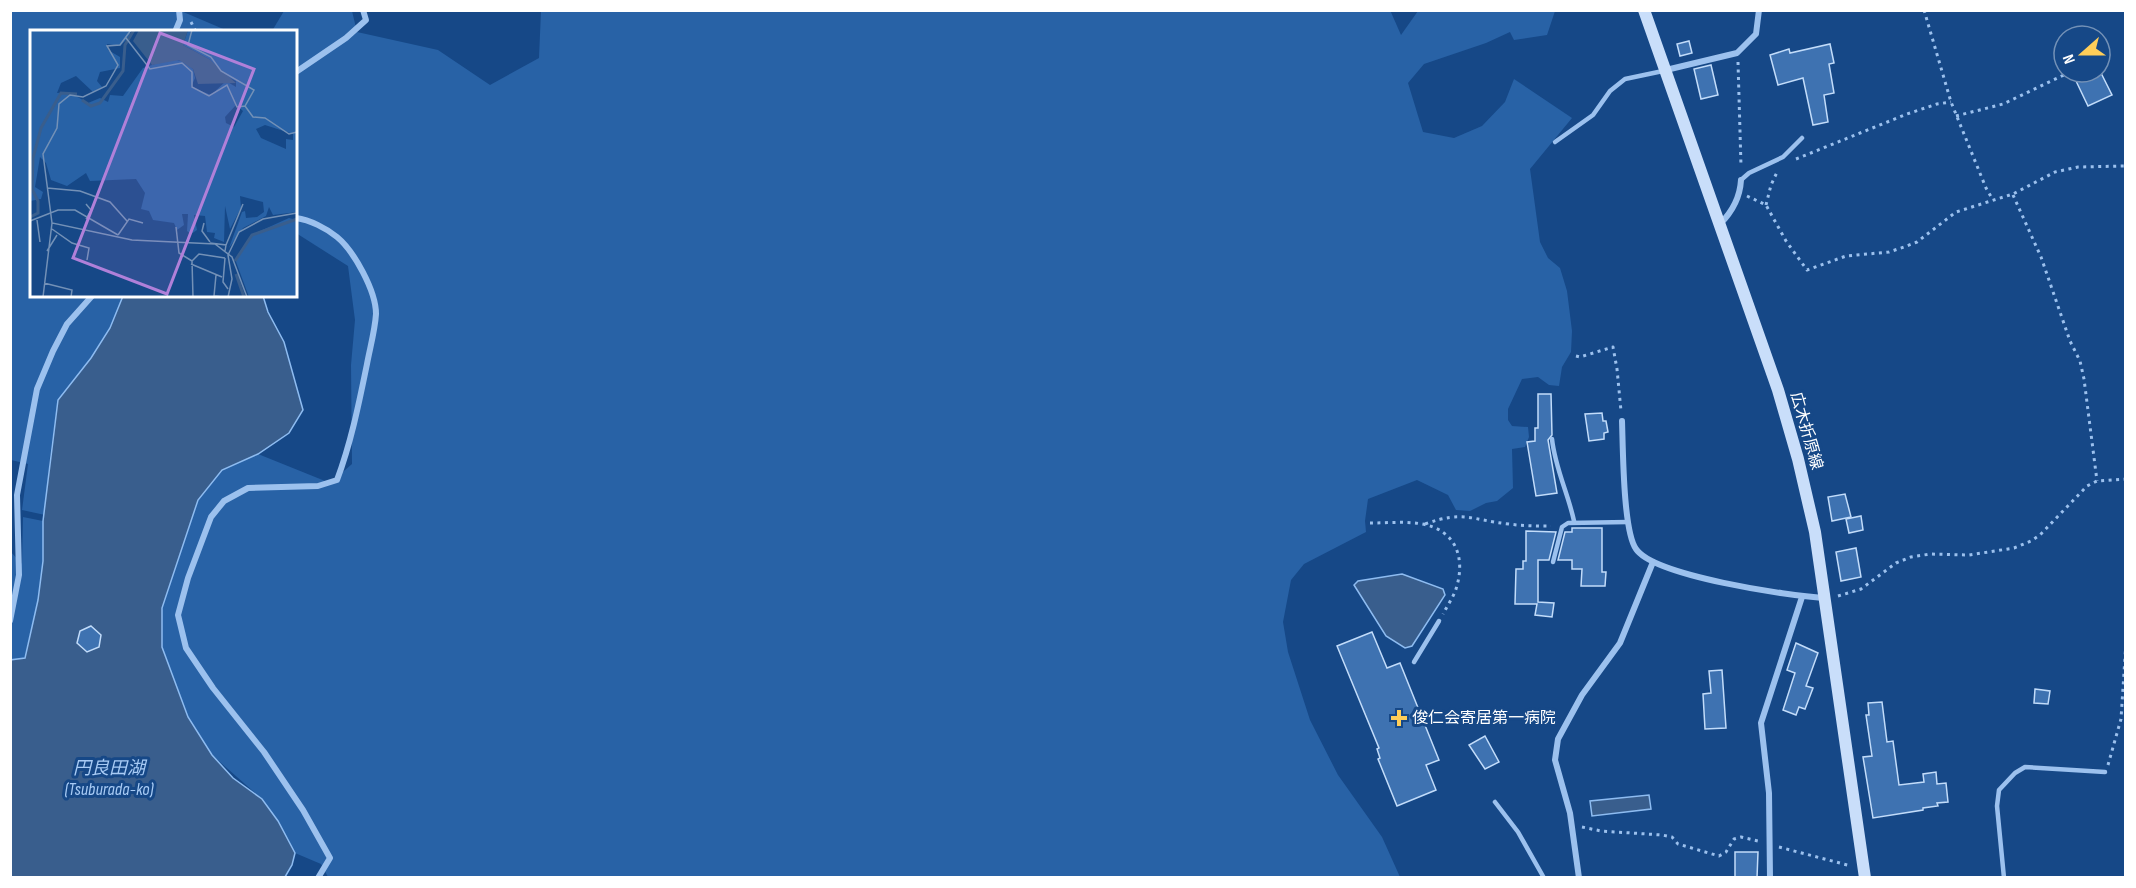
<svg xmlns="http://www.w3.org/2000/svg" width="2136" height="888" viewBox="0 0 2136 888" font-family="'Sofia Sans Condensed','Noto Sans JP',sans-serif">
  <rect width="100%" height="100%" fill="#164887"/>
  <g fill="#2862a6">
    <polygon points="1390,10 1401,35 1418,11 1555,11 1547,35 1514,40 1510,32 1486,43 1424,64 1408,83 1423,132 1454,138 1482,126 1505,102 1514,79 1572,118 1530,169 1540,242 1548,258 1560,268 1567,291 1572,331 1571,352 1562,367 1559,386 1549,385 1538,377 1522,379 1508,409 1508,420 1512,426 1528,427 1529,437 1525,447 1512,449 1513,488 1497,501 1486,503 1470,511 1456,510 1448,495 1417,480 1368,499 1365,521 1366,532 1304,564 1291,580 1283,622 1288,652 1310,720 1338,775 1382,837 1400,877 328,877 321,864 295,853 262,799 212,755 188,717 162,647 162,608 198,500 222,470 258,454 330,483 352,464 351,365 355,320 348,266 296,233 296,32 272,31 284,11 352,11 357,32 438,50 490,85 539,58 541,11"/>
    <polygon points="11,11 181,11 228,31 32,32 32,296 123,296 110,328 91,358 58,400 50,456 45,515 22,510 28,464 11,460"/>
    <polygon points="23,517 43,521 43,561 38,600 24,659 11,660 10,551 22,564"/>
  </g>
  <g fill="#395e8d" stroke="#8ebcf1" stroke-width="1.5">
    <polygon points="123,296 263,296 268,312 284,342 303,410 289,433 258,454 222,470 198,500 162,608 162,647 188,717 212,755 233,778 262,799 278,821 295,853 292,865 285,877 11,877 10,660 25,658 38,600 43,561 43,521 58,400 91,358 110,328"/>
    <polygon points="1402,574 1443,589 1445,595 1412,646 1405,648 1386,636 1354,585 1358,581"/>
    <polygon points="1649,795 1651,809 1592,816 1590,801"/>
  </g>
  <g fill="#3e72b1" stroke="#c2dcfa" stroke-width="1.5">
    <polygon points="1689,41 1692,53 1680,56 1677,44"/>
    <polygon points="1830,44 1834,63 1829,64 1834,93 1824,95 1828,122 1813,125 1803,78 1778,85 1770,55 1789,49 1790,53"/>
    <polygon points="1711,65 1718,95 1701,99 1694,69"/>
    <polygon points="2100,71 2112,95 2088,106 2076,81"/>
    <polygon points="1538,394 1551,394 1552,435 1548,440 1557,493 1536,496 1527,442 1535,441 1535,428 1538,428"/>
    <polygon points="1602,413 1603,421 1606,421 1608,432 1604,433 1604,439 1589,441 1585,414"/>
    <polygon points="1845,494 1851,517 1832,521 1828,497"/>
    <polygon points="1861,516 1863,530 1849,533 1846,519"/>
    <polygon points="1572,528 1602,528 1602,572 1606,572 1605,586 1581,586 1582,569 1572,569 1572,560 1558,560 1565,532 1572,532"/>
    <polygon points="1526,531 1556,532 1549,560 1538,560 1538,602 1554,603 1552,617 1535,615 1537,604 1515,604 1516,569 1523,569 1523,561 1526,561"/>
    <polygon points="1856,548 1861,577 1841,581 1836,552"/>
    <polygon points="91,626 101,635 99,647 87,652 77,643 80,631"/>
    <polygon points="1372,632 1387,668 1400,663 1439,760 1426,765 1436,790 1397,806 1378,759 1380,758 1377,749 1379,748 1337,646"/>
    <polygon points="1796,643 1818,653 1806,686 1813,688 1805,709 1799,707 1796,715 1783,710 1795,673 1787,670"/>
    <polygon points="1722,670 1726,728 1705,729 1703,694 1711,693 1709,671"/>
    <polygon points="2035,689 2050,691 2048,704 2034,703"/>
    <polygon points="1882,702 1887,742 1893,741 1899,785 1924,782 1923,774 1936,772 1937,784 1946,783 1948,802 1937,803 1938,806 1923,808 1923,810 1873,818 1863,757 1872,756 1866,715 1869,715 1868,703"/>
    <polygon points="1485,736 1499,762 1485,769 1469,745"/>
    <polygon points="1735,852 1758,852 1757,878 1735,878"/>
  </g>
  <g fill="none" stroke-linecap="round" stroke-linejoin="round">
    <g stroke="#9cc1ee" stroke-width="3" stroke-dasharray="3 4.5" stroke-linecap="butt">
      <polyline points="1924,10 1951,102 1986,188 1993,200"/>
      <polyline points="191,22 196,32"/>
      <polyline points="1738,62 1741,166"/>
      <polyline points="1956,116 2003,104 2066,74"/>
      <polyline points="1796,159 1907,114 1937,104 1951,102"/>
      <polyline points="2013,195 2041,257 2070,341 2080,361 2084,379 2097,481"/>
      <polyline points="1747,196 1766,205 1786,241 1807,270 1846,256 1889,252 1904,247 1917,242 1956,212 2013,194 2055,172 2078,167 2126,166"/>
      <polyline points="1766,205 1771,185 1778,170"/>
      <polyline points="1576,356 1580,357 1613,347 1617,369 1621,411"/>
      <path d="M1370 523C1387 523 1405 521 1422 524 1456 530 1466 558 1456 589 1453 598 1447 606 1443 614"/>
      <path d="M1425 524C1464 510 1471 520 1509 524 1523 526 1537 526 1551 526"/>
      <polyline points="1838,596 1861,589 1896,563 1911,557 1930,554 1969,555 2014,548 2031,541 2040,535 2087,486 2097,481 2126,479"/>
      <polyline points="2108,765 2121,719 2126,642"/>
      <polyline points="1582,827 1601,831 1662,835 1672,837 1678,844 1719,856 1726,852 1734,839 1741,837 1758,841"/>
      <polyline points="1779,847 1851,866"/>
    </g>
    <g stroke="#9cc1ee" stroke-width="4.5">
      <polyline points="1555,142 1593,115 1610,91 1625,79 1663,71"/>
      <polyline points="1741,180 1749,173 1783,157 1802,138"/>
      <path d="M1552 439C1555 468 1568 493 1574 521"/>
      <polyline points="1553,562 1562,527 1568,523 1628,522"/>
      <polyline points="1414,662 1439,621"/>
      <polyline points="1495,802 1518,832 1544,878"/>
      <polyline points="2004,878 1997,806 1999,790 2015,773 2025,767 2105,772"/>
    </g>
    <g stroke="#9cc1ee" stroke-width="6">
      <polyline points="175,32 180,20 179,10"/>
      <polyline points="1666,70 1737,53 1756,34 1759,10"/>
      <polyline points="296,72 346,38 366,20 363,10"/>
      <path d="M296 218C310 220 326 228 337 237 354 251 376 291 376 314 375 330 370 348 367 364 359 403 351 443 337 480L318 486 248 488 224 501 211 517 188 578 178 615 186 648 213 688 264 752 303 810 330 858 318 878"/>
      <path d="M1720 224C1733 211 1740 198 1741 180"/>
      <path d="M1622 421C1623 447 1623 531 1636 549 1654 576 1789 596 1824 598"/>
      <polyline points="10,621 19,575 17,495 37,389 53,351 67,324 92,296"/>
      <polyline points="1579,878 1570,813 1555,760 1558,739 1582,695 1620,643 1653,562"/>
      <polyline points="1770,878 1769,793 1761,723 1802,597"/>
    </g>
    <polyline stroke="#c9defa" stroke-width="12" points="1644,10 1778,390 1798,459 1815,532 1865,878"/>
  </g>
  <path fill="#ffce59" stroke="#164887" stroke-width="2" d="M1396 709h6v6h6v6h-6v6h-6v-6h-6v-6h6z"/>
  <g text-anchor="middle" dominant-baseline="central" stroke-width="6" stroke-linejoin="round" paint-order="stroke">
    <g font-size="16" fill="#fff" stroke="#164887">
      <text transform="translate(1806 431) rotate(74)">広木折原線</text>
    </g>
    <g font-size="16" fill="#fff" stroke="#164887" text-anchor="start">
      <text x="1412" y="718">俊仁会寄居第一病院</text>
    </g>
    <g font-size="18" font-style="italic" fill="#a8cbf5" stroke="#164887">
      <text x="109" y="768">円良田湖<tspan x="109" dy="21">(Tsuburada-ko)</tspan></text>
    </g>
  </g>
  <g transform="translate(30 30)">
    <rect width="267" height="267" fill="#164887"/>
    <path d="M0 0H100V6L90 16 77 14 78 20 90 27V38L70 42 67 51 72 57 63 62 46 46 31 53 27 63 39 62 58 73 70 68 78 72 80 65 93 66 113 38 140 29 153 31 163 39 165 48 161 57 181 65 196 51 206 57V51L192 44 179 29 153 15 158 0H267V182L243 185 239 177 236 186 213 198 199 218 212 182 215 181 216 188 227 187 234 182 233 172 210 166 211 178 200 199 195 176 194 212 184 208 185 203 177 202 175 186 164 185 167 200 161 204 157 201 158 184H152L154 195 147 200 144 193 123 190 119 181 111 179 115 163 106 149 60 151 56 143 37 156 21 150 16 133 10 127 5 157 13 162 11 169 0 171ZM206 75 213 81 204 97 196 93 195 87ZM235 95 263 104V110L256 109V119L231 108 226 99ZM259 188 267 190V267H219L205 229 221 205Z" fill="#2862a6" fill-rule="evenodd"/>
    <path d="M109 0H158L153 15 179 29 206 53 168 54 163 39 149 30 122 35 103 11Z" fill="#395e8d"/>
    <path fill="none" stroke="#395e8d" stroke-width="3" d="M52 70 61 76 70 73 93 41 95 15 104 0M0 187 8 183V171L2 159 3 128 11 98 31 63 47 64M205 231 222 205 267 189M206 244 214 267"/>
    <path fill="none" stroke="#7391b7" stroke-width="1.5" d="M101 0 90 15 77 16 88 35 76 56 53 67 40 65 29 74 27 98 13 124 22 193 102 210 185 214 202 227 217 267M96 8 120 39 152 33 162 42V57L179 66 197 55 207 77 215 76 224 60 191 41 181 27 158 15 162 0M215 76 223 87 235 88 259 104 267 102M17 158 50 161 80 172 97 191M56 174 61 180 56 189M7 190 10 212M0 191 28 180H45L88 205M174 193 172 201 180 212M146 197 149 223 162 231M22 199 42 213 59 218 57 230M88 205 99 189 113 193M180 213 196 215 195 221M196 215 213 174M17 221 27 205M195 228 193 252 198 259M161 234 192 247M186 245 184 266 193 267M14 253 42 260 41 267M13 267 22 193M163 267 162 231 169 224 195 228M198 267 202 249 198 225 209 202 233 189 267 183"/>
    <path fill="#b080d9" fill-opacity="0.15" stroke="#b080d9" stroke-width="3" d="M130 3 224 39 137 264 43 228Z"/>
    <rect width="267" height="267" fill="none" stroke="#fff" stroke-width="3"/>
  </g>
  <rect width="2136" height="888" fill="none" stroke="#ffffff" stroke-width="24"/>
  <g transform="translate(2082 54) rotate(249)"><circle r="28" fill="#164887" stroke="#7391b7" stroke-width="1.5"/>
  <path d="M0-4.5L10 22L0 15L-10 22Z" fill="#ffce59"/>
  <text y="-9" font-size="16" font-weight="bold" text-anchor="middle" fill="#ffffff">N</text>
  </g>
</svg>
